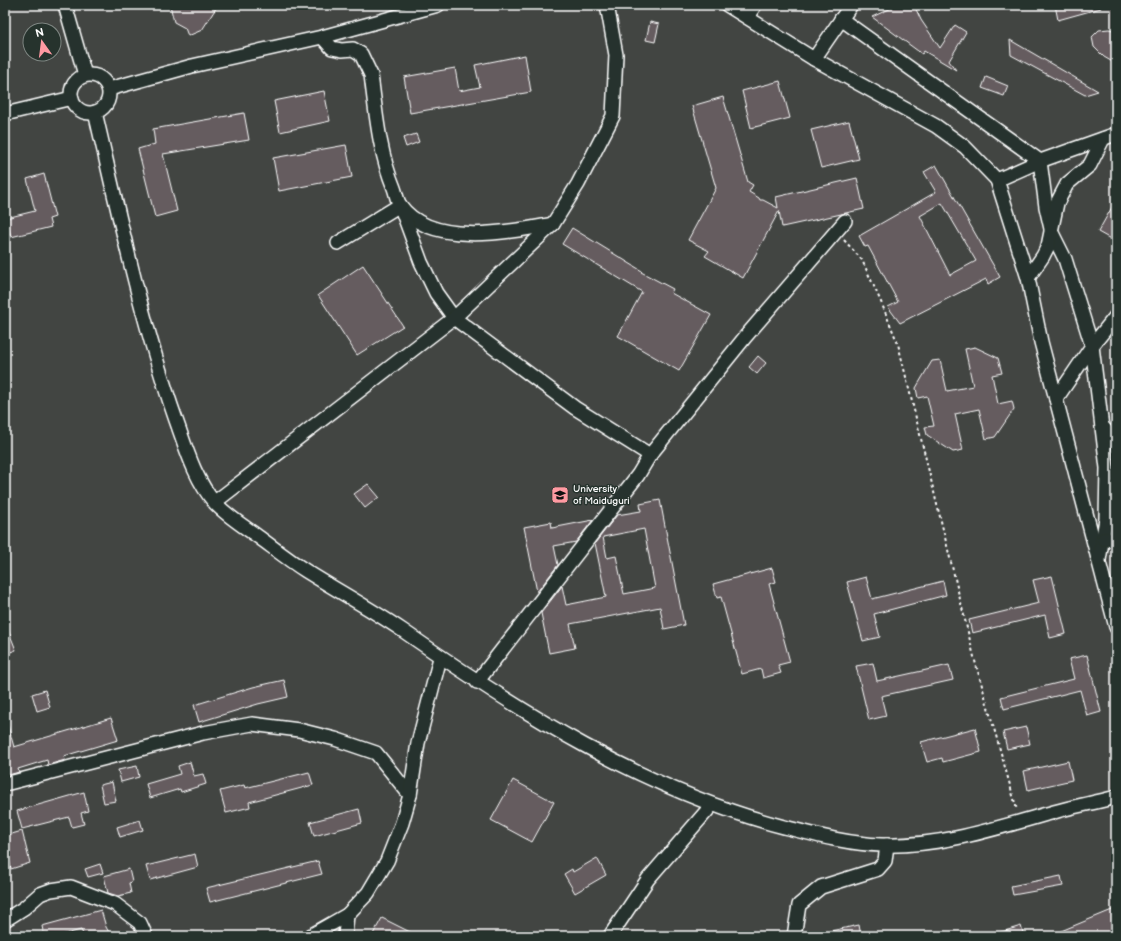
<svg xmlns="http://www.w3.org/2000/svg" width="1121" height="941" viewBox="0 0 1121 941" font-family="'Balsamiq Sans',sans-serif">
  <rect width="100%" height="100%" fill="#333b37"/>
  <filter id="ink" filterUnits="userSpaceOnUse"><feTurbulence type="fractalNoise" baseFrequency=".025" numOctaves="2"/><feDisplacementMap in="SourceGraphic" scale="8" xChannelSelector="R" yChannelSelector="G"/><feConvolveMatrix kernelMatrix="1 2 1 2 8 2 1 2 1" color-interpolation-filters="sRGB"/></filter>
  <g filter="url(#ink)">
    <path fill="#424543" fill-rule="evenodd" d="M5 5H1116V936H5ZM30 30H54V54H30Z"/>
    <g fill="#655b5f" stroke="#fff" fill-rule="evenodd">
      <polygon points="170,5 218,5 202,30 188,36 185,28 174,22"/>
      <polygon points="898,5 914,5 921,20 940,48 955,25 966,32 949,61 956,70 924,51 922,54 872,17"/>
      <polygon points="1055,5 1100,5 1101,8 1058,20"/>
      <polygon points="650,22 659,24 655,42 646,40"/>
      <polygon points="1109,29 1116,31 1116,64 1104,57 1094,47 1092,37 1099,30"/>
      <polygon points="1010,40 1098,91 1085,95 1011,55"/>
      <polygon points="525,55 531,92 410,113 404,77 455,68 459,91 480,87 475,65"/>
      <polygon points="986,77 1008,86 1004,96 982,88"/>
      <polygon points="780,81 790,118 751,128 742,91"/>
      <polygon points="324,91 330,121 280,132 274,101"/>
      <polygon points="723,97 748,182 753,185 749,192 759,198 760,200 763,200 778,208 776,197 857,178 864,209 782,227 779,211 743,278 705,256 709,251 688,240 716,188 692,106"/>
      <polygon points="244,113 249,140 163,154 177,211 155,217 138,149 155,144 153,129"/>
      <polygon points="849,121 859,159 821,168 811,130"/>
      <polygon points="416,134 419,142 406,147 403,138"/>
      <polygon points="346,145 352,177 279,191 273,158"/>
      <path d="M936 165 1000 277 988 284 986 279 900 323 888 307 898 302 868 246 865 247 859 236 936 192 924 172ZM942 203 976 261 950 275 920 216Z"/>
      <polygon points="44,174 55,217 49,219 51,227 11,237 6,218 35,211 27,179"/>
      <polygon points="1116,200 1116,242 1098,232"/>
      <polygon points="572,228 642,271 641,272 673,289 671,293 711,315 679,371 618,336 642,292 562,244"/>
      <polygon points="363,265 403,326 357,355 318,295"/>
      <polygon points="975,347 998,358 1002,373 992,375 998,404 1012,401 1014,409 995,437 986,439 979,409 955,414 963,450 953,452 927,435 925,427 934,426 927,396 918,398 916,388 932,361 940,360 947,391 973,386 965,349"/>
      <polygon points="758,356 766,363 757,374 749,367"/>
      <polygon points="368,484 379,497 365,508 354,494"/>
      <path d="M660 500 684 625 664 629 660 607 570 624 575 648 549 653 541 613 562 586 566 605 606 597 595 543 617 515 641 511 640 504ZM644 529 655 588 624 594 616 556 607 558 603 537Z"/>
      <polygon points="593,520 576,542 554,546 558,565 537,592 524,527 551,522 552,528"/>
      <polygon points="772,568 776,582 769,584 790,662 778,665 781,673 763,678 761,669 742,674 721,597 717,598 713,584"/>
      <polygon points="1052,576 1066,634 1050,638 1045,615 972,633 969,620 1039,603 1033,580"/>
      <polygon points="866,577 872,599 943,581 946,595 874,614 880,637 863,641 847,582"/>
      <polygon points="5,622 16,650 5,654"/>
      <polygon points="1087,655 1101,712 1087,716 1080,690 1004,709 1001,697 1074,679 1069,659"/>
      <polygon points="873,663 877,681 949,665 953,680 881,696 886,716 869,720 856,666"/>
      <polygon points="284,680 288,697 258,704 199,722 194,705 253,687"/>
      <polygon points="45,690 50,707 37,711 32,694"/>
      <polygon points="111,718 118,740 64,756 65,760 48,765 47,760 18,769 19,772 5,776 5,727 8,726 14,747"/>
      <polygon points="1026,727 1030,744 1007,749 1003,732"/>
      <polygon points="975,728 981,752 943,762 942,758 927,762 921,742"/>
      <polygon points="1068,761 1072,780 1028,790 1024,771"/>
      <polygon points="190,762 194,776 203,774 206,784 181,792 180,789 150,798 146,784 180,774 178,766"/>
      <polygon points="137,766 139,777 121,782 118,770"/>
      <polygon points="309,772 313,785 249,802 250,807 226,813 220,791 244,785 245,788"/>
      <polygon points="513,780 554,802 532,842 491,820"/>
      <polygon points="112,782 116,801 104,803 100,785"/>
      <polygon points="84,792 88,811 81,813 84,824 72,827 69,817 22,829 17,811"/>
      <polygon points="359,809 362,823 314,836 310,822"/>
      <polygon points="140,820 143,830 120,837 117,827"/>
      <polygon points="22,831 30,863 11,869 5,836"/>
      <polygon points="195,854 198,867 150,880 146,866"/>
      <polygon points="597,858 606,875 575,893 564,874 572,869 573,872"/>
      <polygon points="318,861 322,874 210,902 206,888"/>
      <polygon points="100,864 103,873 88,877 85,869"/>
      <polygon points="129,869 132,882 129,883 131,893 118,896 108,893 104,876"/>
      <polygon points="1061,876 1063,886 1013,895 1011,886"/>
      <polygon points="101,910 106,927 111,936 84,936 81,930 58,936 44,936 42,926"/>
      <polygon points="1112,910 1116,910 1116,932 1106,936 1049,936"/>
      <polygon points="382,918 418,936 372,936"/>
      <polygon points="859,925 861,936 826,936 826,932"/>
      <polygon points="1021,926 1024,936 995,936 995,934"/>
    </g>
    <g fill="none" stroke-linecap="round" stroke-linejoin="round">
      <defs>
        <g id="street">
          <polyline points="65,5 85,75"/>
          <polyline points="727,5 814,59 936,126 965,147 997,180 1028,278 1041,342 1116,627"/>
          <polyline points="747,17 755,5"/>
          <polyline points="841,19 1040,161 1046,207 1052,233 1065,259 1092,346 1107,468 1106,519 1099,560"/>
          <path d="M322 37 332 48 342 50 353 49 361 54 371 75C376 113 379 152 394 188 396 193 397 201 400 205 430 248 510 232 553 224"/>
          <polyline points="814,59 851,5"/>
          <circle cx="90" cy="94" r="19"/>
          <polyline points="109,89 192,66 322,37 438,5"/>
          <path d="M95 112C119 215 141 320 176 420 186 448 195 480 215 503 227 516 245 527 260 538 275 549 290 561 306 571 338 591 371 609 402 630 520 712 643 790 784 827 816 835 848 844 881 845 941 847 997 828 1054 812 1074 806 1095 803 1116 797"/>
          <polyline points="5,114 72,98"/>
          <polyline points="997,180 1040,161 1116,134"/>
          <polyline points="338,243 400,205 421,262 436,293 454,318 575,408 650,455 746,336 845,221"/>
          <polyline points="1028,278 1043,256 1048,246 1057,203 1067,184 1090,165 1103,139"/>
          <polyline points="1056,399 1092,346 1116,316"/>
          <polyline points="1102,426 1116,442"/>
          <polyline points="215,502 454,318 553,224 578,184 613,116 616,55 607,5"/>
          <polyline points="1104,539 1116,540"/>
          <polyline points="477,682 638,475 650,455"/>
          <polyline points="5,784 203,733 252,724 299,730 335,739 376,753 410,795"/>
          <polyline points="5,920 24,908 40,894 51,890 71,887 115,904 140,923 146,936"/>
          <polyline points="310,936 347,915 368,893 387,861 402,823 410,795 418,743 440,658"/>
          <polyline points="345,936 347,915"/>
          <polyline points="610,936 648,879 712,805"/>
          <polyline points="794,936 799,905 821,887 878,869 885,861 887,845"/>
        </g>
      </defs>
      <use href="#street" stroke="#fff" stroke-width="16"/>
      <polyline stroke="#fff" stroke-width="2" stroke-dasharray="3 3" stroke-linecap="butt" points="844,240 862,260 881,302 898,344 975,661 1017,810"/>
      <use href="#street" stroke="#26332d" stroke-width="13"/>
    </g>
  </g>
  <defs>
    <symbol id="university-square" viewBox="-11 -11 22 22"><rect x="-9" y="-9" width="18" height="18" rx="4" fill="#ff9aa2" stroke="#26332d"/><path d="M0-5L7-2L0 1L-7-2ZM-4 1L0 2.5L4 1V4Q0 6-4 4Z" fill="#111"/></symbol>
  </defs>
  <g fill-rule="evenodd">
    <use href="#university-square" x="550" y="485" width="20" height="20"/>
  </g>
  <g text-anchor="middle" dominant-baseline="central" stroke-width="3" stroke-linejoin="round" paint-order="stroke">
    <g font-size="10" fill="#fff" stroke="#26332d" text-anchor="start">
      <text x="573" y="489">University<tspan x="573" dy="12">of Maiduguri</tspan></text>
    </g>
  </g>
  <rect width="1121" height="941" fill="none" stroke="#26332d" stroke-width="20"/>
  <rect x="10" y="10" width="1101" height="921" fill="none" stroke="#fff" stroke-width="1.5" filter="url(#ink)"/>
  <g transform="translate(42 42) rotate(346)"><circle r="19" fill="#26332d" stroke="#7d8581"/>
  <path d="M0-3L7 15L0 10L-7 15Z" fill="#ff9aa2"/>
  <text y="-6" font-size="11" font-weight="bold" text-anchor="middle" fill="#ffffff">N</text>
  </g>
</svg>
